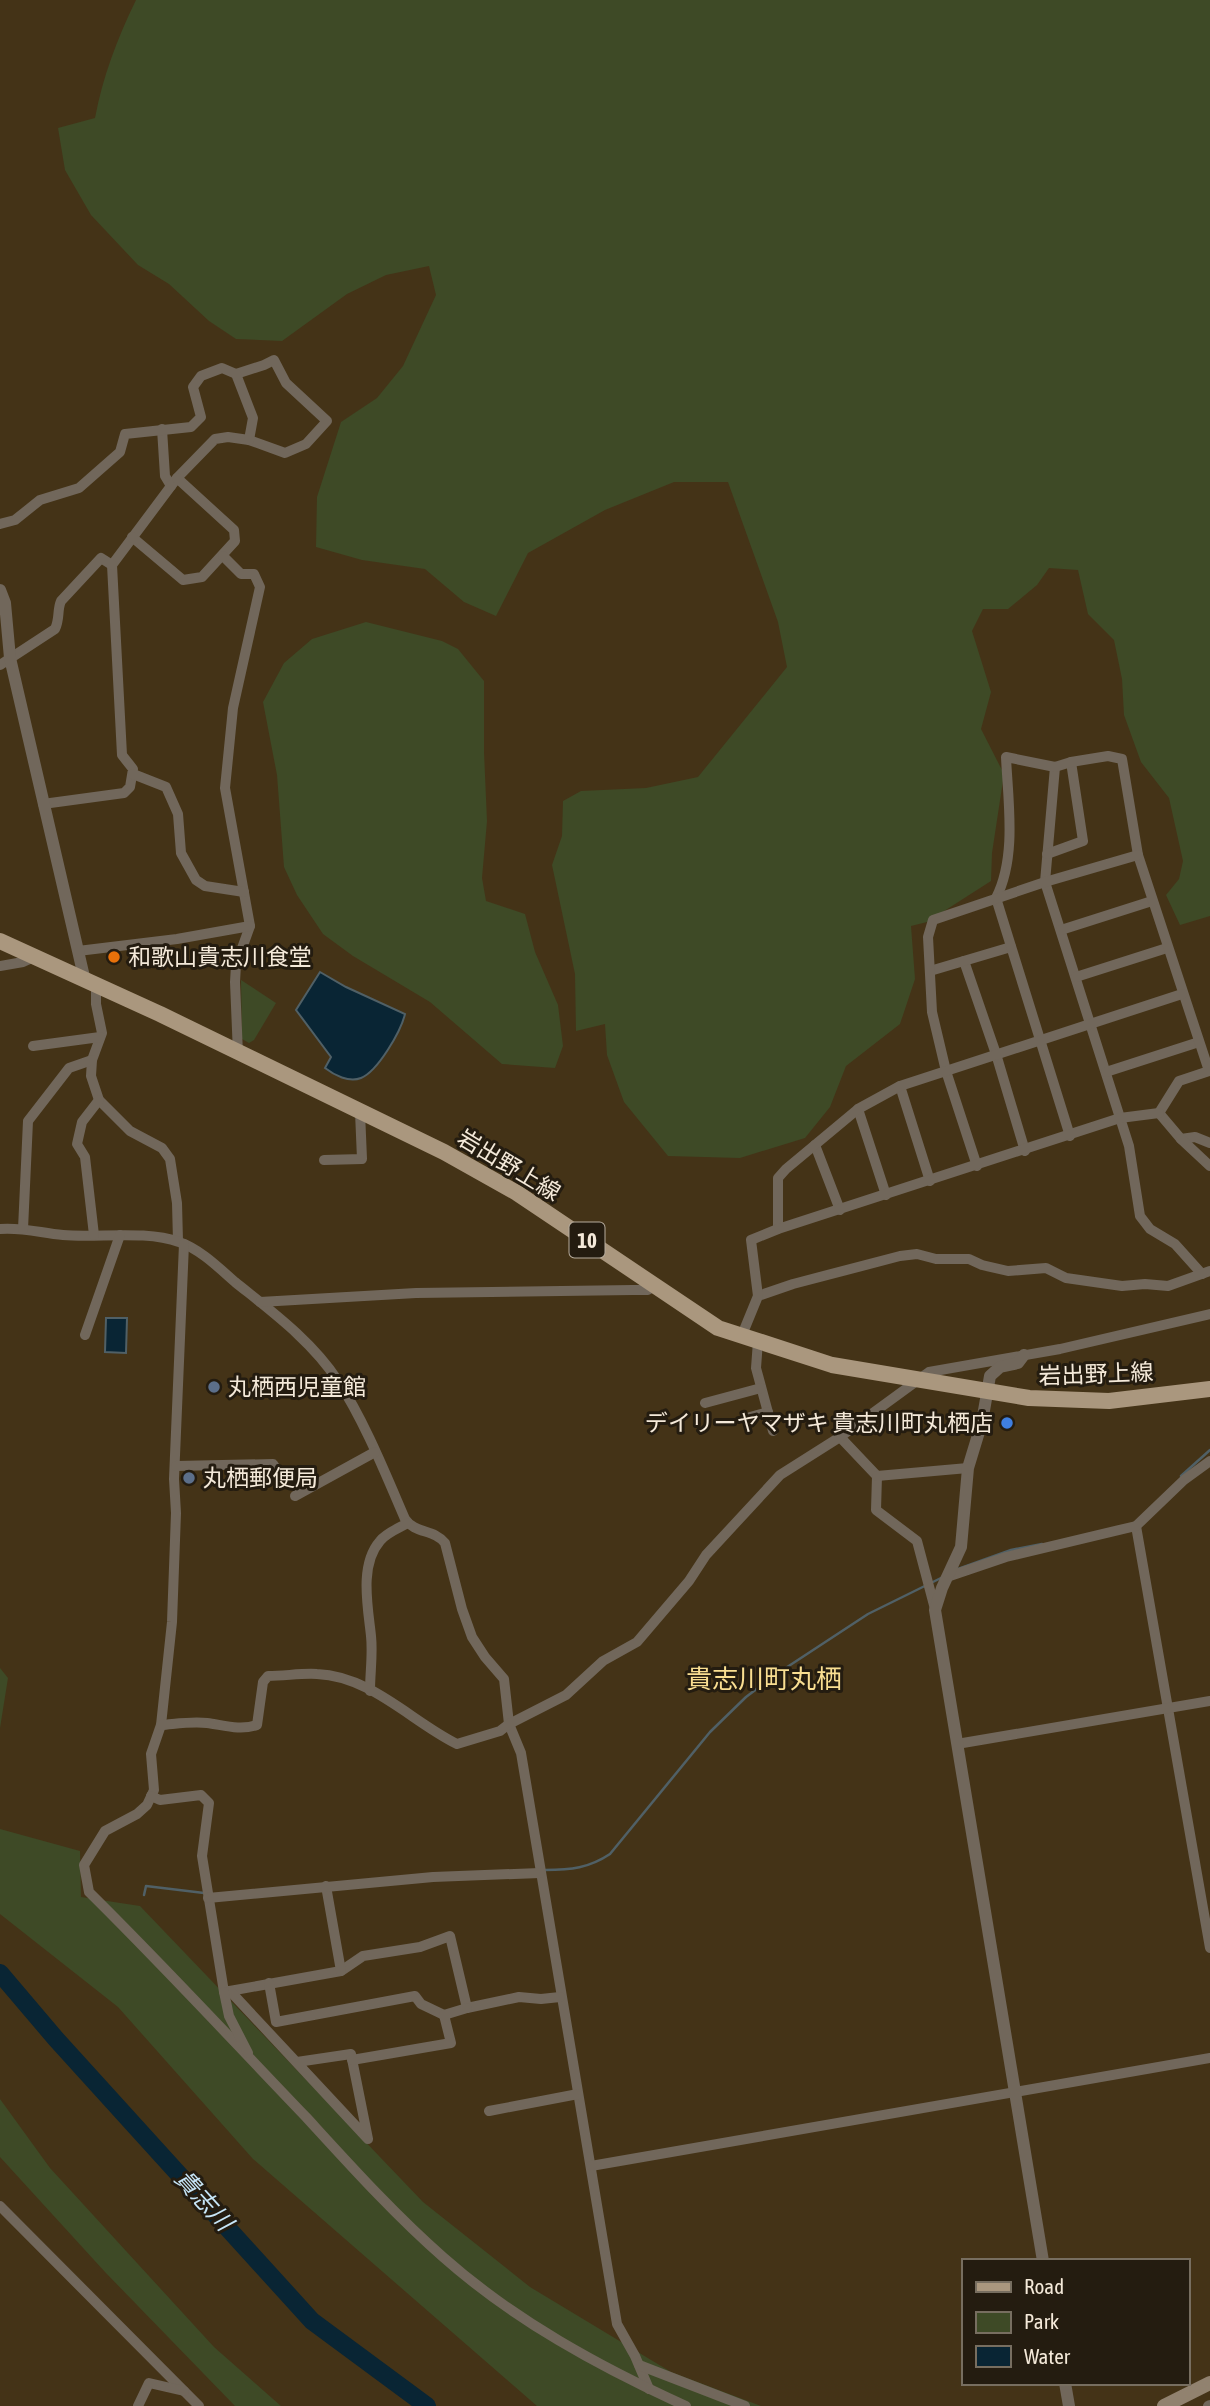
<svg xmlns="http://www.w3.org/2000/svg" width="1210" height="2406" viewBox="0 0 1210 2406" font-family="'Asap Condensed','Noto Sans JP',sans-serif">
  <rect width="100%" height="100%" fill="#443317"/>
  <g fill="#3e4a26">
    <path d="M136 0H1210V916L1180 925 1166 895 1179 879 1183 861 1169 798 1141 762 1124 715 1122 679 1114 640 1088 614 1078 570 1049 568 1037 585 1008 609H983L972 631 991 692 981 729 1004 774 992 853 991 881 927 922 911 926 915 979 900 1024 846 1066 830 1107 805 1138 740 1158 668 1156 624 1102 607 1055 605 1024 576 1031 575 974 552 865 562 836 563 801 581 791 646 788 698 777 787 667 778 622 728 482H674L605 510 528 553 496 616 464 602 425 569 362 560 316 547 317 497 341 422 377 398 403 366 436 295 429 266 386 275 347 294 282 341 236 339 209 321 169 284 138 265 91 215 65 170 58 128 95 118C103 76 117 39 136 0Z"/>
    <polygon points="366,622 442,641 458,649 484,681 484,752 487,821 482,878 486,901 525,914 535,952 558,1005 563,1046 555,1068 502,1064 430,1002 353,956 323,934 297,895 284,867 277,775 263,702 284,663 312,639"/>
    <polygon points="241,980 276,1003 254,1040 249,1043 242,1039"/>
    <polygon points="0,1668 8,1678 0,1728"/>
    <polygon points="0,1829 80,1851 81,1897 140,1906 423,2202 530,2287 671,2372 761,2406 537,2406 253,2159 118,2007 0,1914"/>
    <polygon points="0,2099 50,2168 214,2347 281,2406 235,2406 105,2272 0,2157"/>
  </g>
  <g fill="#092534" stroke="#506066" stroke-width="2">
    <path d="M320 972 346 987 405 1014C401 1031 378 1071 361 1078 349 1083 334 1075 325 1068L331 1057 296 1010Z"/>
    <polygon points="106,1318 127,1318 126,1353 105,1352"/>
  </g>
  <g fill="none" stroke-linecap="round" stroke-linejoin="round">
    <g stroke="#506066" stroke-width="2.5">
      <polyline points="1181,1476 1210,1450"/>
      <polyline points="958,1569 1011,1550 1042,1544"/>
      <path d="M545 1870C571 1870 589 1868 610 1854L710 1732 746 1697 775 1675 868 1614 943 1577"/>
      <polyline points="144,1895 146,1886 204,1893"/>
    </g>
    <polyline stroke="#092534" stroke-width="18" points="0,1973 56,2039 312,2321 427,2406"/>
    <g stroke="#71675b" stroke-width="10">
      <polyline points="236,374 264,365 274,360 286,383 327,421 306,444 285,453 249,440"/>
      <polyline points="162,429 165,476 171,486"/>
      <polyline points="0,524 15,520 40,500 79,488 120,452 125,434 191,427 201,417 193,387 201,376 222,368 236,374 253,418 249,440 228,437 215,439 177,478 112,565 122,755 133,769 130,787 124,793 43,804"/>
      <polyline points="132,537 183,580 202,577 235,541 234,530 177,478"/>
      <polyline points="223,556 241,574 254,574 260,587 233,708 225,788 250,926 236,965 235,982 238,1054"/>
      <path d="M0 665 55 629C60 619 57 610 61 601L101 558 112 565"/>
      <polyline points="1055,767 1045,882 1129,1146 1140,1216 1150,1229 1175,1244 1202,1274"/>
      <polyline points="133,774 166,787 178,814 181,853 196,880 205,886 244,892"/>
      <polyline points="1047,854 1083,841 1071,762"/>
      <polyline points="1061,930 1152,901"/>
      <polyline points="78,951 177,939 250,926"/>
      <polyline points="964,961 996,1054 1025,1151"/>
      <polyline points="0,966 23,962 34,957"/>
      <polyline points="930,971 1011,947"/>
      <polyline points="1076,977 1167,948"/>
      <polyline points="96,985 96,1004 102,1033 92,1060 91,1076 99,1100 130,1131 162,1148 170,1159 177,1203 178,1241"/>
      <polyline points="33,1046 100,1037"/>
      <polyline points="1106,1072 1199,1042"/>
      <polyline points="900,1086 930,1181"/>
      <polyline points="858,1109 886,1195"/>
      <polyline points="1159,1113 1181,1139 1195,1137 1210,1143"/>
      <path d="M1070 1136 996 898C1017 857 1008 801 1006 757L1055 767 1071 762 1108 756 1122 759 1138 855 1209 1071 1179 1081 1159 1113"/>
      <polyline points="1181,1139 1210,1166"/>
      <polyline points="815,1145 840,1210"/>
      <polyline points="324,1160 362,1159 360,1112"/>
      <polyline points="977,1166 946,1071 932,1012 928,937 933,920 1045,882 1138,855"/>
      <path d="M0 1229C22 1227 41 1233 63 1235 98 1238 146 1230 179 1242 200 1249 219 1268 235 1282 271 1311 312 1341 338 1381 364 1420 386 1475 405 1519 415 1534 434 1529 445 1543L462 1609 472 1637 485 1657 504 1679 509 1724 521 1753 617 2324 635 2356 649 2389"/>
      <polyline points="23,1229 28,1121 69,1068 92,1060"/>
      <polyline points="778,1229 778,1178 786,1169 858,1109 900,1086 1182,994"/>
      <polyline points="94,1235 85,1157 77,1144 82,1122 99,1100"/>
      <path d="M184 1244 174 1479 176 1513 172 1622 161 1725 151 1754 154 1790 147 1805 137 1814 105 1831 84 1865 89 1892C163 1965 234 2042 306 2117 350 2165 394 2214 443 2257 514 2320 600 2367 686 2406"/>
      <polyline points="758,1296 793,1284 900,1256 917,1254 936,1259 969,1259 982,1265 1008,1271 1046,1268 1066,1278 1122,1286 1145,1284 1168,1286 1210,1271"/>
      <polyline points="260,1302 416,1293 633,1290 648,1290 654,1285"/>
      <polyline points="85,1335 120,1235"/>
      <polyline points="742,1335 758,1296 751,1240 778,1229 1120,1118 1159,1113"/>
      <polyline points="758,1341 756,1368 773,1431"/>
      <polyline points="705,1403 761,1388"/>
      <polyline points="750,1417 768,1412"/>
      <polyline points="840,1437 877,1476 876,1510 917,1541 935,1609"/>
      <polyline points="176,1466 273,1464 284,1481"/>
      <polyline points="877,1476 968,1468"/>
      <polyline points="295,1496 375,1452"/>
      <polyline points="1136,1526 1210,1948"/>
      <polyline points="947,1577 1006,1557 1136,1526 1184,1480 1210,1461"/>
      <path d="M370 1691C370 1673 373 1654 371 1636 368 1607 359 1565 380 1541 386 1533 399 1528 408 1523"/>
      <path d="M161 1725C175 1724 192 1721 207 1723 223 1725 240 1731 257 1725L263 1682 268 1676C285 1676 301 1673 317 1674 371 1676 412 1722 457 1744L500 1731 509 1724 566 1695 603 1661 637 1642 689 1581 706 1555 780 1475 840 1437 929 1372 1060 1349 1210 1314"/>
      <polyline points="957,1744 1210,1701"/>
      <polyline points="151,1796 160,1800 201,1795 209,1803 202,1856 224,1992 341,1971 363,1956 420,1947 450,1936 467,2008 519,1997 541,1999 560,1997"/>
      <polyline points="326,1886 341,1971"/>
      <polyline points="208,1898 433,1877 540,1873"/>
      <polyline points="269,1983 276,2022 415,1996 421,2004 444,2015"/>
      <polyline points="230,1991 368,2139 351,2054 297,2062"/>
      <polyline points="224,1992 229,2016 248,2053"/>
      <polyline points="352,2060 451,2043 444,2015 467,2008"/>
      <polyline points="489,2111 578,2094"/>
      <polyline points="591,2166 1210,2058"/>
      <polyline points="0,2206 199,2406"/>
      <polyline points="639,2365 745,2406"/>
      <polyline points="138,2406 149,2383 184,2391"/>
      <polyline points="1208,2406 1210,2405"/>
    </g>
    <g stroke="#71675b" stroke-width="12">
      <polyline points="0,590 5,603 10,658 85,981"/>
      <polyline points="1024,1355 1018,1363 1000,1367 990,1376 982,1422 968,1468 961,1547 942,1588 935,1610 1043,2261"/>
      <polyline points="1065,2383 1069,2406"/>
    </g>
    <polyline stroke="#91826f" stroke-width="14" points="1164,2406 1210,2383"/>
    <polyline stroke="#aa977e" stroke-width="16" points="0,941 160,1014 444,1152 517,1193 718,1328 832,1365 1029,1398 1109,1401 1210,1389"/>
  </g>
  <circle fill="#e8710a" stroke="#241c10" stroke-width="2.5" cx="114" cy="957" r="7"/>
  <g fill="#5c6f8a" stroke="#241c10" stroke-width="2.5">
    <circle cx="214" cy="1387" r="7"/>
    <circle cx="189" cy="1478" r="7"/>
  </g>
  <circle fill="#3f7fe0" stroke="#241c10" stroke-width="2.5" cx="1007" cy="1423" r="7"/>
  <g text-anchor="middle" dominant-baseline="central" stroke-width="6" stroke-linejoin="round" paint-order="stroke">
    <rect fill="#241c10" stroke="#b6ac9d" stroke-width="2" x="569.5" y="1222.5" width="35" height="35" rx="5"/>
    <g font-size="21" font-weight="bold" fill="#f4e9d9">
      <text x="587" y="1240">10</text>
    </g>
    <g font-size="23" fill="#f4e9d9" stroke="#241c10" text-anchor="start">
      <text x="128" y="957">和歌山貴志川食堂</text>
      <text x="228" y="1387">丸栖西児童館</text>
      <text x="993" y="1423" text-anchor="end">デイリーヤマザキ 貴志川町丸栖店</text>
      <text x="203" y="1478">丸栖郵便局</text>
    </g>
    <g font-size="23" fill="#f4e9d9" stroke="#241c10">
      <text transform="translate(509 1165) rotate(31)">岩出野上線</text>
      <text transform="translate(1096 1374) rotate(-2)">岩出野上線</text>
    </g>
    <g font-size="24" font-style="italic" fill="#c7e6f8" stroke="#241c10">
      <text transform="translate(204 2200) rotate(48)">貴志川</text>
    </g>
    <g font-size="26" fill="#f9de91" stroke="#241c10">
      <text x="764" y="1679">貴志川町丸栖</text>
    </g>
  </g>
  <rect x="962" y="2259" width="228" height="126" fill="#241c10" stroke="#776e60" stroke-width="2"/>
  <rect x="976" y="2282" width="35" height="10" fill="#aa977e" stroke="#776e60" stroke-width="2"/>
  <text x="1024" y="2294" font-size="21" fill="#f4e9d9">Road</text>
  <rect x="976" y="2312" width="35" height="21" fill="#3e4a26" stroke="#776e60" stroke-width="2"/>
  <text x="1024" y="2329" font-size="21" fill="#f4e9d9">Park</text>
  <rect x="976" y="2346" width="35" height="21" fill="#092534" stroke="#776e60" stroke-width="2"/>
  <text x="1024" y="2364" font-size="21" fill="#f4e9d9">Water</text>
</svg>
